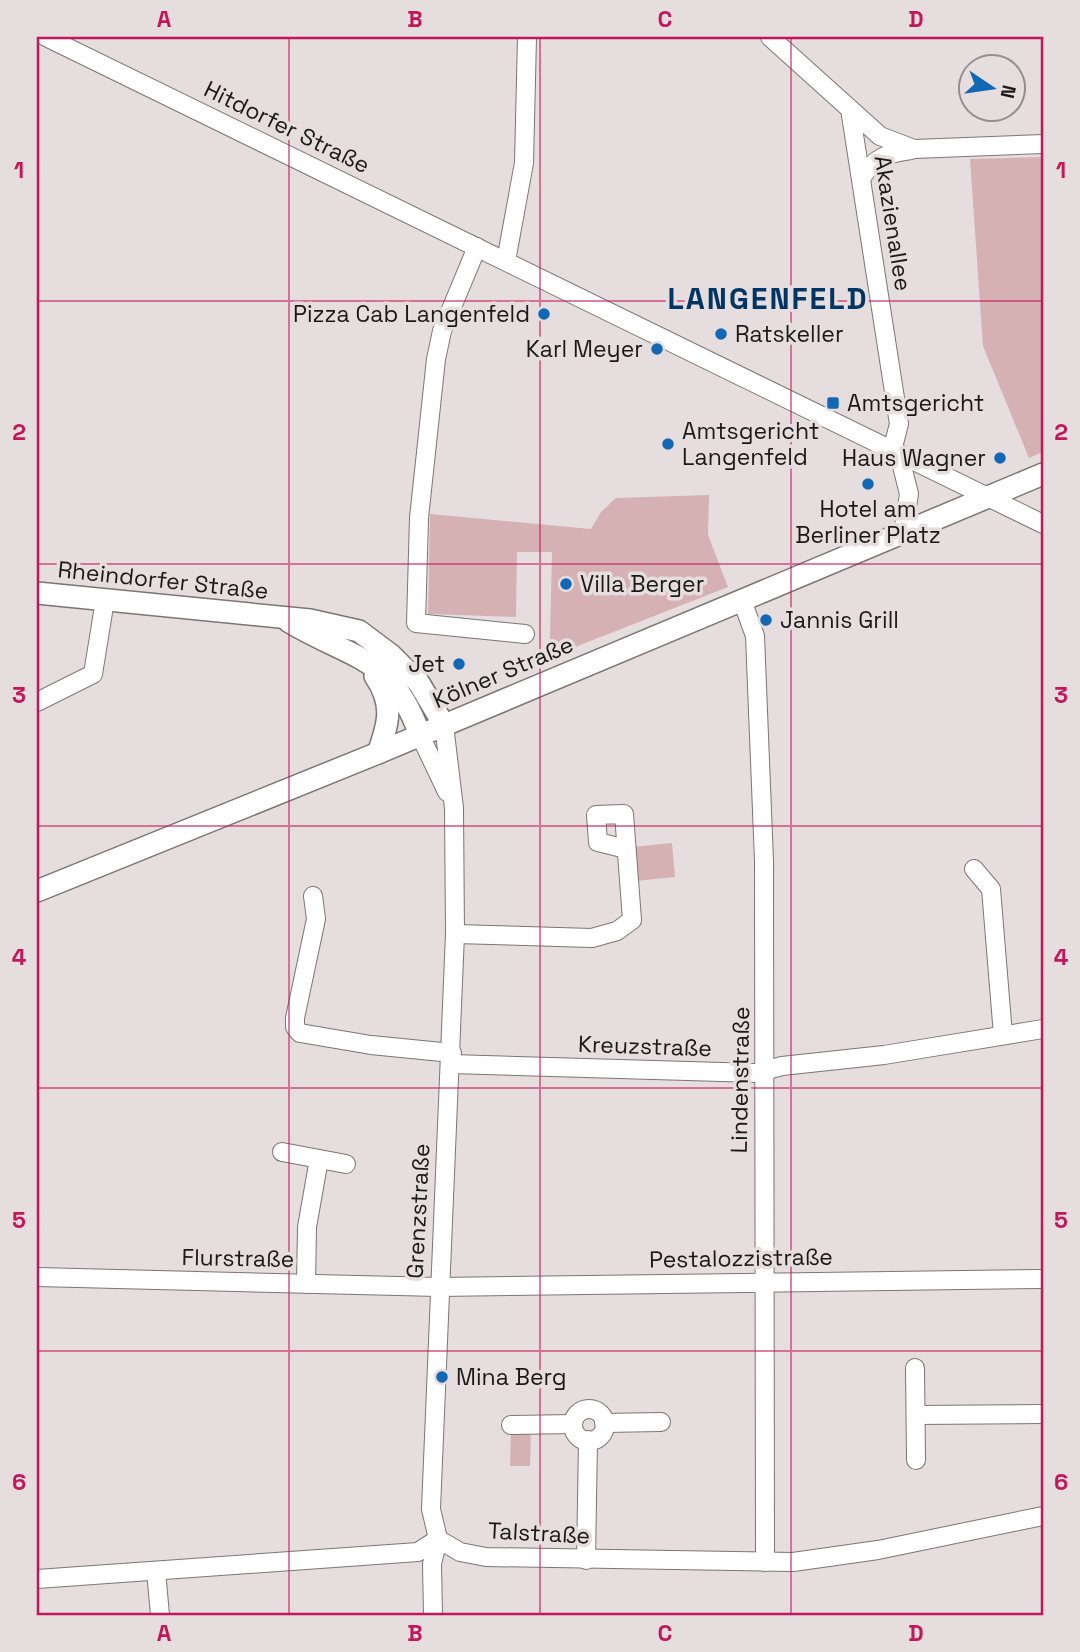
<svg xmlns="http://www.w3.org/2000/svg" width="1080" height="1652" viewBox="0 0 1080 1652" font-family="'Space Grotesk',sans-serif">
  <rect width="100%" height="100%" fill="#e6ddde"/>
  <g fill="#d6b1b3">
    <polygon points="1043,157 1043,452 1029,458 983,346 970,159"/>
    <polygon points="709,495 708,535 728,587 565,651 550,639 552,552 517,552 516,617 428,614 430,514 591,529 601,512 616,498"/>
    <polygon points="672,843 675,877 636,881 633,847"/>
    <polygon points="511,1428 531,1428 530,1466 510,1466"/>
  </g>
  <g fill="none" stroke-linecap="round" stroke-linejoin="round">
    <defs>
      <g id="minor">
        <polyline points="46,37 1043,524"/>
        <polyline points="770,37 880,136 914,149 1043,144"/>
        <polyline points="850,109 899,424 892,451"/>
        <path d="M862 177C875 157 888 153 911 150"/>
        <polyline points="477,247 442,331 436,359 419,518 416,623 525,634"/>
        <polyline points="506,261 524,163 527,37"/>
        <polyline points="899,454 909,494 903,532"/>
        <polyline points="742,600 755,636 764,861 765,1562"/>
        <polyline points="37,702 93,674 105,600"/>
        <polyline points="420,735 447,792"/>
        <polyline points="974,869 991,889 1003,1035"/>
        <polyline points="313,896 316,919 295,1018 295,1027 300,1033 371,1045 452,1053"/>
        <polyline points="455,934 592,938 617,931 632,920 624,814 596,815 598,842 626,849"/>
        <polyline points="451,1064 756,1073 782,1066 884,1055 1043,1029"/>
        <polyline points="282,1152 346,1164"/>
        <polyline points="37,1277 439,1287 1043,1279"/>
        <polyline points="306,1284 307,1227 319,1159"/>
        <polyline points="915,1368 916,1460"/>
        <circle cx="589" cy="1425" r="16"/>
        <polyline points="916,1415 1043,1414"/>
        <polyline points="604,1423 661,1422"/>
        <polyline points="511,1425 573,1424"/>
        <polyline points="586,1560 588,1440"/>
        <polyline points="156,1571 160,1615"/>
        <polyline points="37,1579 418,1552 438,1539 460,1552 486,1557 793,1562 878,1550 1043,1516"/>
        <polyline points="433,1615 432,1564 438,1539 431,1509 455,934 454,808 444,725"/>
      </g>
      <g id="major">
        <polyline points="37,593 310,620 359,631 391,655 419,683 444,725"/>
        <path d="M288 621C352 660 391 654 420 735"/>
        <path d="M375 676C394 704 389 723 378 753"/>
        <polyline points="37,891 378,753 1043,474"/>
      </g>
    </defs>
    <use href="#minor" stroke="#7c7575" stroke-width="20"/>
    <use href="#major" stroke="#7c7575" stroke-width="24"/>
    <use href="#minor" stroke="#fff" stroke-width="18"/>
    <use href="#major" stroke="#fff" stroke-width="21"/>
  </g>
  <path fill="none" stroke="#c2185b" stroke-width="2" stroke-opacity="0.55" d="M289 37V1615M540 37V1615M791 37V1615M37 301H1043M37 564H1043M37 826H1043M37 1088H1043M37 1351H1043"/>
  <g fill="#1368b6" stroke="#e6ddde" stroke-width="2.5">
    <circle cx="544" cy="314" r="7"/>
    <circle cx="721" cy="334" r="7"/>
    <circle cx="657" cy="349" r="7"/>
    <rect x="826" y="396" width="14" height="14" rx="3.5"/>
    <circle cx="668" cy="444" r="7"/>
    <circle cx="1000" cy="458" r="7"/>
    <circle cx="868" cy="484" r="7"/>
    <circle cx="566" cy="584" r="7"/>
    <circle cx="766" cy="620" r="7"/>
    <circle cx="459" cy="664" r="7"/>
    <circle cx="442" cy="1377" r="7"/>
  </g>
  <g text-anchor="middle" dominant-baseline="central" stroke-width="7" stroke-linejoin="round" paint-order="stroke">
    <g font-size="23" fill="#1b1818" stroke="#e6ddde">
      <text transform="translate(287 127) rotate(26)">Hitdorfer Straße</text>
      <text transform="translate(893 223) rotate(81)">Akazienallee</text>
      <text transform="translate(163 580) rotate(6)">Rheindorfer Straße</text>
      <text transform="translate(503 672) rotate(-23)">Kölner Straße</text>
      <text transform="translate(645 1046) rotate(2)">Kreuzstraße</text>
      <text transform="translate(740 1080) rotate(-89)">Lindenstraße</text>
      <text transform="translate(418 1211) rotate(-87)">Grenzstraße</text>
      <text transform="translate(238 1258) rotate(1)">Flurstraße</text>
      <text transform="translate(741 1258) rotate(-1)">Pestalozzistraße</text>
      <text transform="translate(539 1533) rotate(3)">Talstraße</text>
    </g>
    <g font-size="23" fill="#1b1818" stroke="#e6ddde" text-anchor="start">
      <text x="530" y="314" text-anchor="end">Pizza Cab Langenfeld</text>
      <text x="735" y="334">Ratskeller</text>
      <text x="643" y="349" text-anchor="end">Karl Meyer</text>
      <text x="847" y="403">Amtsgericht</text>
      <text x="682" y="431">Amtsgericht<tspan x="682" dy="26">Langenfeld</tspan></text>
      <text x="986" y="458" text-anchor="end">Haus Wagner</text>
      <text x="868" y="509" text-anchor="middle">Hotel am<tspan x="868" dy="26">Berliner Platz</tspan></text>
      <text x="580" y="584">Villa Berger</text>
      <text x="780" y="620">Jannis Grill</text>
      <text x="445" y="664" text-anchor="end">Jet</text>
      <text x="456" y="1377">Mina Berg</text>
    </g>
    <g font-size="30" font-weight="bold" letter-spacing="2" fill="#003464" stroke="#e6ddde">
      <text x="768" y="298">LANGENFELD</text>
    </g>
  </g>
  <rect width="1080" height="1652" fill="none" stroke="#e6ddde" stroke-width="77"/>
  <g transform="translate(992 88) rotate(103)"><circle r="33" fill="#e6ddde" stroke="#958e8f" stroke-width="2"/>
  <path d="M0-5L12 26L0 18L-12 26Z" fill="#1368b6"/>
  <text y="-10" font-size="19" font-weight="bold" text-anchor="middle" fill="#1b1818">N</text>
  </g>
  <rect x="38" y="38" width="1004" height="1576" fill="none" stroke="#c2185b" stroke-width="2.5"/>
  <g font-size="23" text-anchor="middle" font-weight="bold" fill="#c2185b">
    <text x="164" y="27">A</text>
    <text x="415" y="27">B</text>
    <text x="665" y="27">C</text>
    <text x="916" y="27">D</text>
    <text x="19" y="178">1</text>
    <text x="1061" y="178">1</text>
    <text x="19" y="440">2</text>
    <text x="1061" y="440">2</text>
    <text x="19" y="703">3</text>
    <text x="1061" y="703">3</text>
    <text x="19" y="965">4</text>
    <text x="1061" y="965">4</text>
    <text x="19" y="1228">5</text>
    <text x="1061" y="1228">5</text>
    <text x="19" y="1490">6</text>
    <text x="1061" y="1490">6</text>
    <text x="164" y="1641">A</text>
    <text x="415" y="1641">B</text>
    <text x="665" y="1641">C</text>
    <text x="916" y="1641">D</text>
  </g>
</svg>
